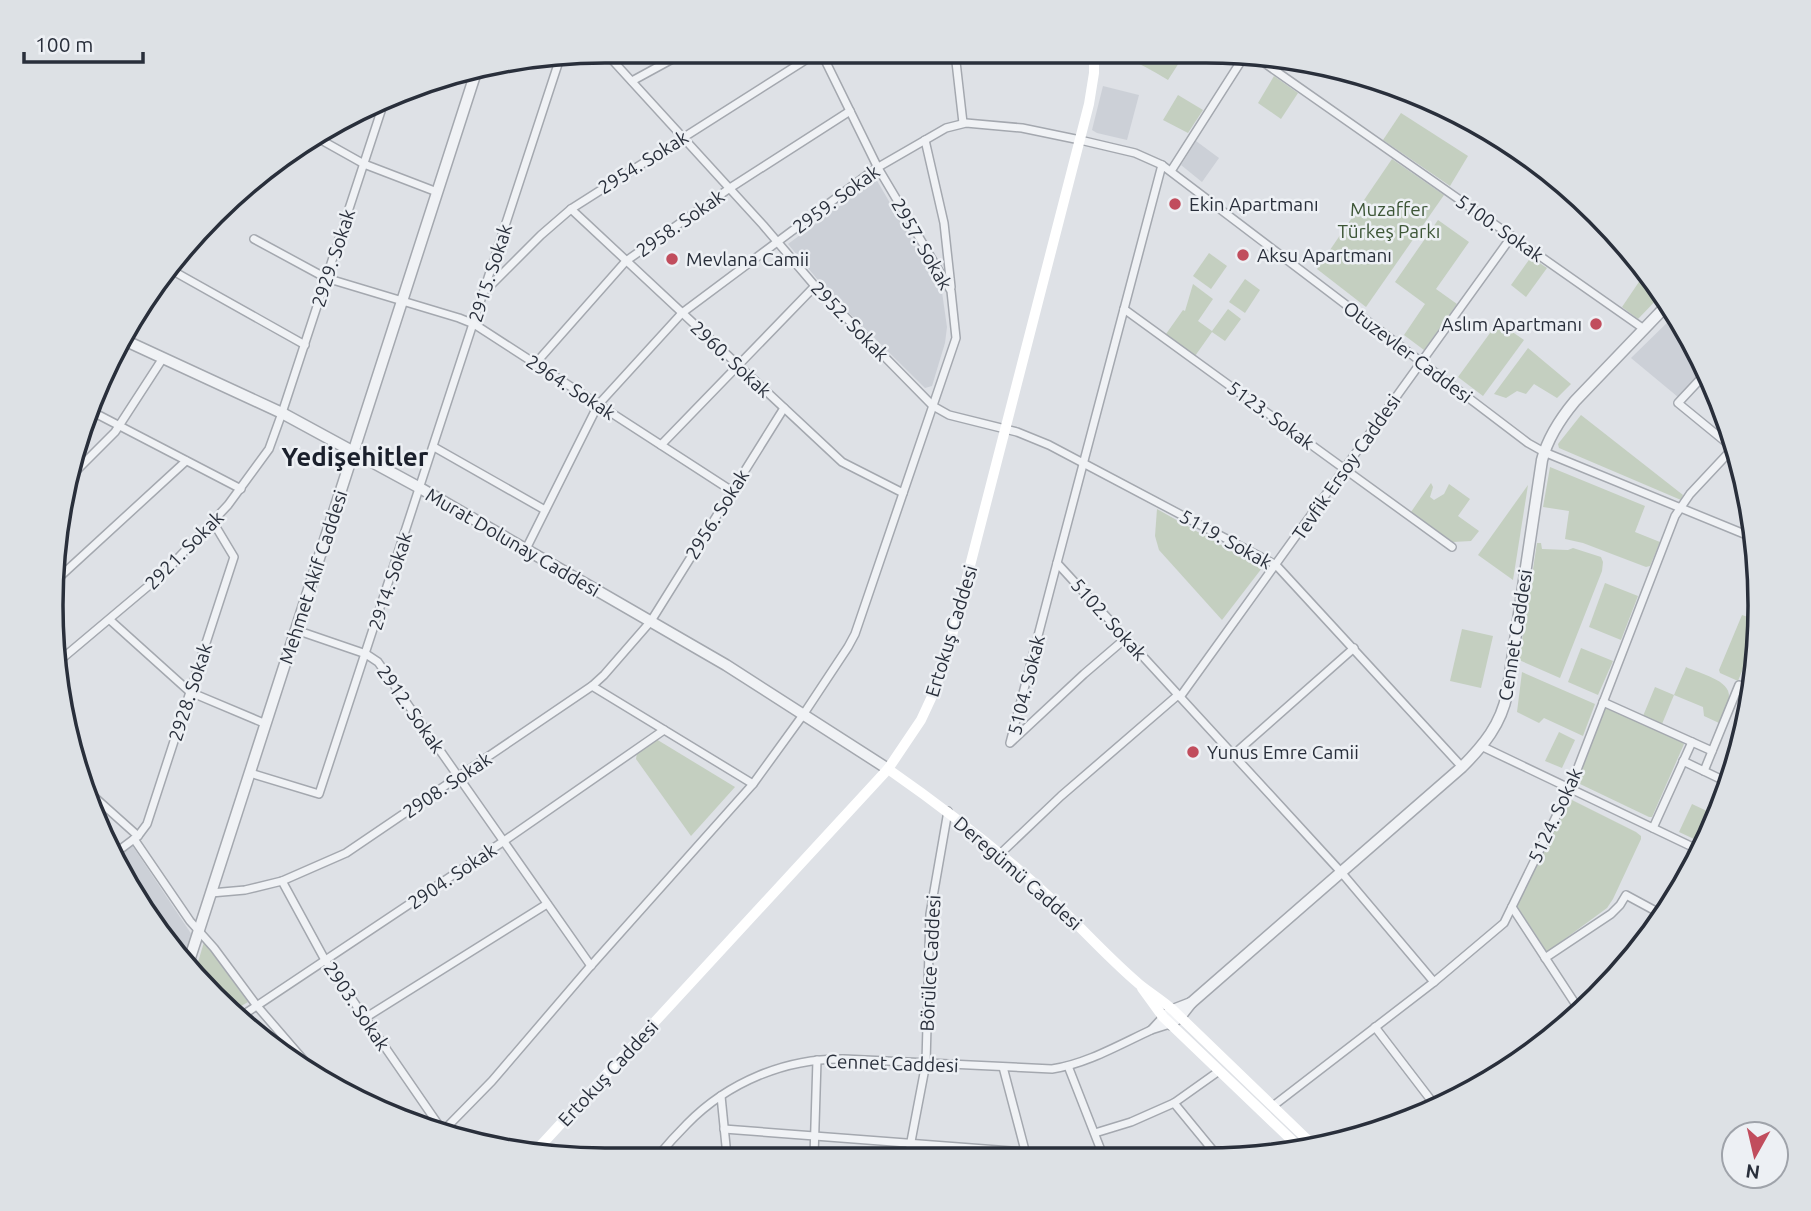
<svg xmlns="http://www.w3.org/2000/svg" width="1811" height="1211" viewBox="0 0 1811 1211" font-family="Ubuntu,sans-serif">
  <rect width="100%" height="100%" fill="#dee1e6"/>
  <g fill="#ccd0d7">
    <polygon points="1103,86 1139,95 1127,140 1097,133 1092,130"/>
    <polygon points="1196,141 1219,158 1202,182 1181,165"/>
    <polygon points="876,179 942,292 947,327 945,343 932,386 925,388 828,292 788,244"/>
    <polygon points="1675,315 1703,360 1706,367 1678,397 1631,358"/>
    <polygon points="132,845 192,935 186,957 125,883 116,858"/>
  </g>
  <g fill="#c4cfc0">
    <path d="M1104 54 1184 55 1168 80C1146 67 1132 57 1104 57Z"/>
    <polygon points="1274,76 1298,93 1281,119 1258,103"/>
    <polygon points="1178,95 1203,110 1188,133 1163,120"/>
    <polygon points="1401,113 1468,156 1450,186 1383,140"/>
    <polygon points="1392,159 1444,195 1366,307 1317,269"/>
    <polygon points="1438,220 1469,242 1436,289 1457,304 1424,350 1404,335 1425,304 1395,282"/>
    <polygon points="1209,253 1227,266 1211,289 1193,276"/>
    <polygon points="1531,257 1547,268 1526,297 1511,285"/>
    <polygon points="1647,270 1662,294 1638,319 1622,307"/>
    <polygon points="1245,279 1260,290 1245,313 1229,302"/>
    <polygon points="1193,284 1213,299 1198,321 1212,331 1228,309 1241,319 1225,341 1212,332 1195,356 1166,334 1183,310 1185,311"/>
    <polygon points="1498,322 1524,340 1483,396 1458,377"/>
    <polygon points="1528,348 1571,384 1557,398 1534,384 1526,394 1517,391 1506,398 1494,394"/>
    <polygon points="1581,415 1683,495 1681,500 1559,448 1558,444"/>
    <polygon points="1550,467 1645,506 1635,532 1660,542 1650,566 1646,567 1583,543 1565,539 1569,511 1543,507"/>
    <polygon points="1431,483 1433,487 1430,497 1434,500 1444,494 1449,484 1470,499 1458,516 1479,531 1471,541 1453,542 1411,512"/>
    <polygon points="1528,485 1513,580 1478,555"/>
    <polygon points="1157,509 1262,568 1222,620 1159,550 1155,536"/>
    <polygon points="1537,543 1541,543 1542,549 1568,550 1573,548 1601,557 1603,562 1602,571 1560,678 1519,660"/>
    <polygon points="1605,583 1638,596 1621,640 1589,627"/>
    <polygon points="1742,615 1757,620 1756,654 1750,651 1738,681 1720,673 1719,670"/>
    <polygon points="1462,629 1493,636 1481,688 1450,681"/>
    <polygon points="1581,648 1613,661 1598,695 1568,682"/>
    <path d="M1686 667C1698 673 1731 680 1729 697 1728 706 1722 715 1719 723L1704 716 1703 707 1674 695 1662 724 1643 716 1655 687 1674 695Z"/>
    <polygon points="1522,672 1595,704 1583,736 1544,718 1539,723 1517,712"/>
    <polygon points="1605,708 1681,741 1684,744 1652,817 1649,817 1580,784 1577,780"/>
    <polygon points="1559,732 1575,740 1562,768 1545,761"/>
    <polygon points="656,739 735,787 691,836 636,759 637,753"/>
    <polygon points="1572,800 1636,832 1641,836 1641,839 1613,899 1607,908 1547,952 1517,906 1567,801"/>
    <polygon points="1692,804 1707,811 1694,839 1679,832"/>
    <polygon points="204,942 248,1002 231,1012 196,969"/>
  </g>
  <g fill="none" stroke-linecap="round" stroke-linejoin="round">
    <defs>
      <g id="minor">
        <polyline points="604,51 763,225 815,286 933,406 949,415 1017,432 1049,445 1276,565 1462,767"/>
        <polyline points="955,53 963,123"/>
        <polyline points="1253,55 1644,329"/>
        <polyline points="632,81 687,51"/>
        <polyline points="314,136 364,164 437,192"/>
        <polyline points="925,140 944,223 951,287"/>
        <polyline points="1162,165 1057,563 1341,872 1434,982"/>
        <polyline points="1171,171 1245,55"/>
        <polyline points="571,209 842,462 903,493"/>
        <polyline points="254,239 326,278 459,318 474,324 732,491"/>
        <polyline points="166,267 305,345"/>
        <polyline points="487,289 541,235 571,209 818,52"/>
        <polyline points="1124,309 1452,547"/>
        <polyline points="535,364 626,261 730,188 850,111"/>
        <polyline points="1707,372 1678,403 1733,448"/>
        <polyline points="89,410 241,489"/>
        <polyline points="661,445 815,286"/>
        <polyline points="434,447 545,510"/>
        <polyline points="74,473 115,432 163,358"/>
        <polyline points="526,549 598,405 682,313 875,169 946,128 966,123 1022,128 1080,140 1135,153 1162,165 1528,443 1544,452 1754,538"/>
        <polyline points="1057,563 1010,743 1084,674 1126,638"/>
        <polyline points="53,583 186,461"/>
        <polyline points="110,620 190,692 266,724"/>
        <polyline points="296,630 366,654 378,662 591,966"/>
        <polyline points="58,662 165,572 228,505 269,449 282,413 384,102"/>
        <polyline points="592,686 753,784"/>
        <polyline points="1180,697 1512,236"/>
        <polyline points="1603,702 1712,751"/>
        <polyline points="1481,746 1701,851"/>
        <polyline points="1233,755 1354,648"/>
        <polyline points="1683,761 1731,784"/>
        <polyline points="1704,771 1739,685"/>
        <polyline points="250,773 319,794 560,58"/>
        <polyline points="91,794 138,836"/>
        <polyline points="1653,828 1692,742"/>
        <polyline points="134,839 190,921 214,948 257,1006 314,1072"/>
        <polyline points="114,854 138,836 147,824 234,557 213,522"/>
        <polyline points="1000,854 1061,796 1178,695"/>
        <polyline points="282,881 325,960 440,1127"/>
        <polyline points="211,893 245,890 282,881 346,853 592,686 604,675 651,621 784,408"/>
        <polyline points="1512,907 1580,1011"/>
        <polyline points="1545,958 1611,914 1620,905 1626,895 1663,915"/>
        <polyline points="1163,1017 1151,1030 1170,1024"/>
        <polyline points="365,1018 547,904"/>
        <polyline points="237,1019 504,841 664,730"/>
        <polyline points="1375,1027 1437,1108"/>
        <polyline points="1068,1066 1104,1158"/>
        <polyline points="1003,1067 1027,1158"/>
        <polyline points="721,1096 727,1156"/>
        <polyline points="1174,1103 1220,1159"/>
        <polyline points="1273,1106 1434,982 1504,923 1570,788 1675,516 1690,494 1735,446"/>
        <polyline points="445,1129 492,1081 588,969 753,784 803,715 848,647 855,634 956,338 951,291 878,168 821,52"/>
        <polyline points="724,1129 1025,1152"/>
        <polyline points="1095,1133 1131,1122 1174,1103 1219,1071"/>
        <path d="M658 1156C667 1145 677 1134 687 1124 728 1082 786 1058 844 1059L1052 1069C1086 1064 1119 1045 1151 1030"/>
        <polyline points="814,1157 817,1060"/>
        <polyline points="908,1157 926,1063 930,914 948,811"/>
      </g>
      <g id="tertiary">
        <polyline points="124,340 282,413 420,488 726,665 888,769"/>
        <polyline points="189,961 476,72"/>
        <path d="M1191 1003 1462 767C1484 745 1501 724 1507 694L1542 460C1548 437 1560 419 1575 401L1668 304"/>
        <polyline points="1163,1017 1173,1010 1191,1003 1180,1017 1170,1024"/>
      </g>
    </defs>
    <use href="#minor" stroke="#a4a8af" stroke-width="10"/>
    <use href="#tertiary" stroke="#a4a8af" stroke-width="13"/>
    <use href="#minor" stroke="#f0f2f5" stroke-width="7"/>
    <use href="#tertiary" stroke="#f0f2f5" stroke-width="10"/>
    <g stroke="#fff" stroke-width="10">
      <path d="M888 769C944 808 997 849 1047 895 1078 924 1107 957 1139 984 1150 993 1162 1000 1173 1010L1315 1147"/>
      <polyline points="1142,988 1163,1017 1301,1149"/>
      <polyline points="532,1155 888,769 921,720 934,692 948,651 1089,104 1094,73 1094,54"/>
    </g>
  </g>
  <g fill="#c14d5d" stroke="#edf0f4" stroke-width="2.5">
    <circle cx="1175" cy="204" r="7"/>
    <circle cx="1243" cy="255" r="7"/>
    <circle cx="672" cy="259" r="7"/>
    <circle cx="1596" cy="324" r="7"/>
    <circle cx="1193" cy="752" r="7"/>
  </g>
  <g text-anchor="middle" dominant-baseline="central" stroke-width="5" stroke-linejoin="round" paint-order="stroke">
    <g font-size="19" fill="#292f3b" stroke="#edf0f4">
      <text transform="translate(643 162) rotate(-32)">2954. Sokak</text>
      <text transform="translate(836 199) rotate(-36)">2959. Sokak</text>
      <text transform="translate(680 223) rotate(-35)">2958. Sokak</text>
      <text transform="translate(1500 228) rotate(35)">5100. Sokak</text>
      <text transform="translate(922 244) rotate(60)">2957. Sokak</text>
      <text transform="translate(333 258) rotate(-72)">2929. Sokak</text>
      <text transform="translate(490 273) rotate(-72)">2915. Sokak</text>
      <text transform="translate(850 321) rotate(46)">2952. Sokak</text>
      <text transform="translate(1408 352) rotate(37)">Otuzevler Caddesi</text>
      <text transform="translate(731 359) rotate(43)">2960. Sokak</text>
      <text transform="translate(571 387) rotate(33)">2964. Sokak</text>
      <text transform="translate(1271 415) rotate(36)">5123. Sokak</text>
      <text transform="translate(1346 467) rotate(-55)">Tevfik Ersoy Caddesi</text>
      <text transform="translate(717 514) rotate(-58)">2956. Sokak</text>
      <text transform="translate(1226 539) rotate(29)">5119. Sokak</text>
      <text transform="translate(513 542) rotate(30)">Murat Dolunay Caddesi</text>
      <text transform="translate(184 550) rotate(-45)">2921. Sokak</text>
      <text transform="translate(313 577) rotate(-72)">Mehmet Akif Caddesi</text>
      <text transform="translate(390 581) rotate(-72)">2914. Sokak</text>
      <text transform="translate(1109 619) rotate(48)">5102. Sokak</text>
      <text transform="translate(951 631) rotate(-73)">Ertokuş Caddesi</text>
      <text transform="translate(1515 635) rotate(-81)">Cennet Caddesi</text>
      <text transform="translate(1026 685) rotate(-76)">5104. Sokak</text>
      <text transform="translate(190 692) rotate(-72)">2928. Sokak</text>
      <text transform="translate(411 709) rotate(55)">2912. Sokak</text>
      <text transform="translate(447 785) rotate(-34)">2908. Sokak</text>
      <text transform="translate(1555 815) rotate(-65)">5124. Sokak</text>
      <text transform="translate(1018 873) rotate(41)">Deregümü Caddesi</text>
      <text transform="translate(452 876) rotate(-34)">2904. Sokak</text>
      <text transform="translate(930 963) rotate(-87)">Börülce Caddesi</text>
      <text transform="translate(357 1006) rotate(56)">2903. Sokak</text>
      <text transform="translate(892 1063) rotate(2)">Cennet Caddesi</text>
      <text transform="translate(608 1073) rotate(-47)">Ertokuş Caddesi</text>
    </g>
    <g font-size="19" fill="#292f3b" stroke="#edf0f4" text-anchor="start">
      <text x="1189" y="204">Ekin Apartmanı</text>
      <text x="1257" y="255">Aksu Apartmanı</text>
      <text x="686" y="259">Mevlana Camii</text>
      <text x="1582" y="324" text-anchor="end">Aslım Apartmanı</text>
      <text x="1207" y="752">Yunus Emre Camii</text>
    </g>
    <g font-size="19" fill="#3d5637" stroke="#edf0f4">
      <text x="1389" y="209">Muzaffer<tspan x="1389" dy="22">Türkeş Parkı</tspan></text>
    </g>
    <g font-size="26" font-weight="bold" fill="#1b202c" stroke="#edf0f4">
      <text x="355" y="456">Yedişehitler</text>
    </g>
  </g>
  <path d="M0 0H1811V1211H0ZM605 63H1206A542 542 0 0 1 1748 605V606A542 542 0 0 1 1206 1148H605A542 542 0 0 1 63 606V605A542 542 0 0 1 605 63Z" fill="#dde1e5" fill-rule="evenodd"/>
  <path fill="none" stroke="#292f3b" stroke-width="3.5" d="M605 63H1206A542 542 0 0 1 1748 605V606A542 542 0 0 1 1206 1148H605A542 542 0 0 1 63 606V605A542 542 0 0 1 605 63Z"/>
  <g transform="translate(1755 1155) rotate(188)"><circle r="33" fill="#edf0f4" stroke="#9fa3aa" stroke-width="2"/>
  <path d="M0-5L12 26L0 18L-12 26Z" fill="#c14d5d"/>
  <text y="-10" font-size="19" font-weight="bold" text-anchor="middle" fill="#292f3b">N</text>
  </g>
  <path d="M24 52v10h119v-10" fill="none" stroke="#292f3b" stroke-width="3.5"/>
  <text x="35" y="52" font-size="21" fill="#292f3b" stroke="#edf0f4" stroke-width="5" paint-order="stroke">100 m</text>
</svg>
